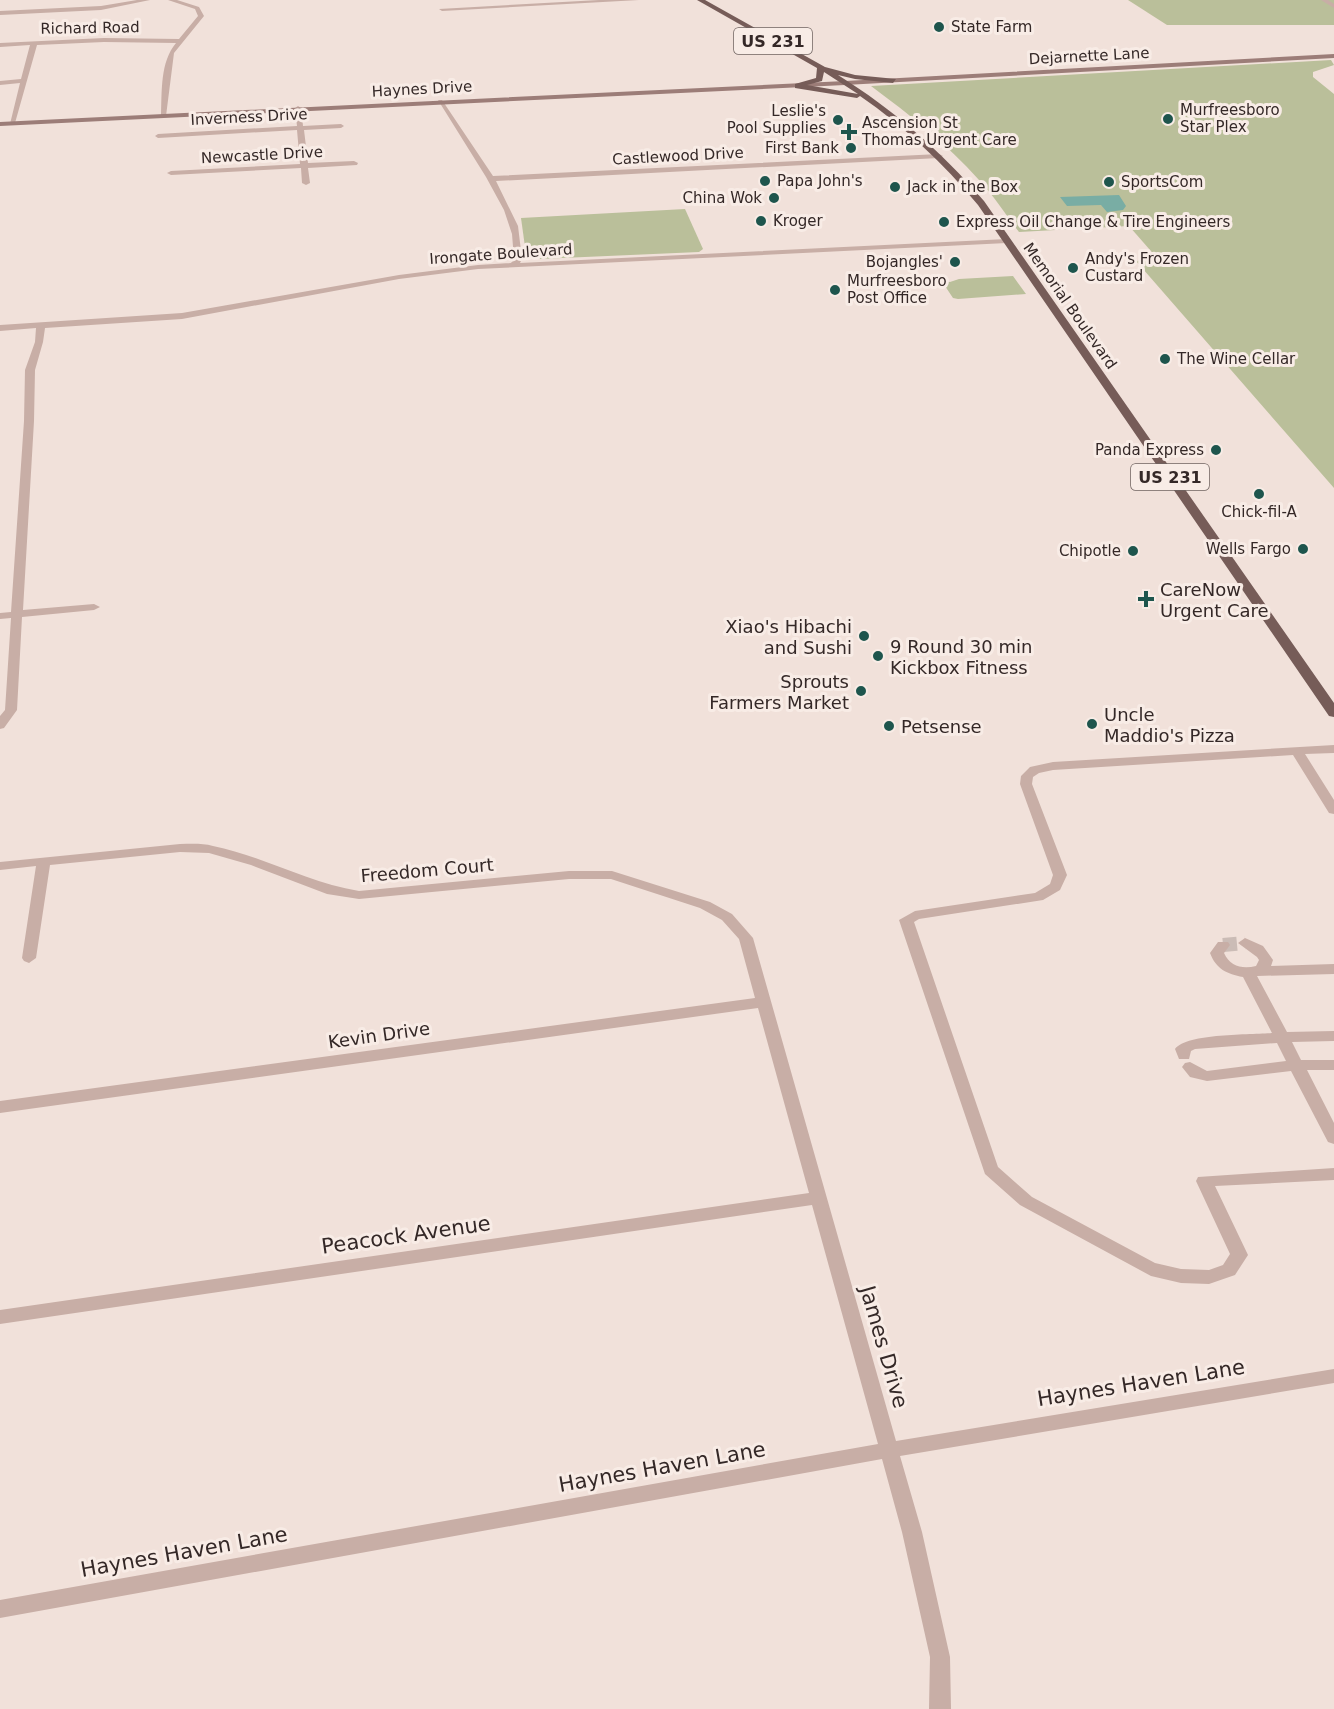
<svg xmlns="http://www.w3.org/2000/svg" width="1334" height="1709" viewBox="0 0 1334 1709" font-family="'DejaVu Sans',sans-serif">
  <rect width="100%" height="100%" fill="#f1e1da"/>
  <g fill="#babf9a">
    <polygon points="1128,0 1334,0 1334,25 1167,25"/>
    <path d="M1331 60 1334 65 1313 72V77L1334 94V488L1136 261 1157 258 1129 226 1019 232C1006 215 994 196 979 180 947 144 910 115 871 86Z"/>
    <polygon points="685,209 703,249 699,252 539,259 528,258 526,254 521,218"/>
    <polygon points="1013,276 1026,294 958,299 953,298 941,280 950,282 959,279"/>
  </g>
  <polygon fill="#79ada4" points="1119,195 1126,206 1123,210 1107,212 1101,205 1067,206 1060,197"/>
  <g fill="none" stroke-linecap="round" stroke-linejoin="round">
    <polyline stroke="#cbbcb6" stroke-width="14" stroke-dasharray="14 8" stroke-linecap="butt" points="1223,945 1245,943"/>
    <g fill="#c8aea6" fill-rule="evenodd">
      <polygon points="137,0 150,0 101,10 0,15 0,11 101,6"/>
      <path d="M168 0H177L199 7 204 16 174 53 166 116 161 115C162 91 160 62 176 43L104 42 37 45 15 123 10 124 20 83 0 85V81L21 79 30 45 0 47V43L104 38 179 39 198 16 195 9Z"/>
      <polygon points="599,0 639,0 442,11 439,9"/>
      <polygon points="1321,0 1328,0 1334,4 1334,8"/>
      <polygon points="438,100 442,100 493,176 939,154 943,156 939,158 496,181 518,226 522,259 520,263 1007,239 1011,241 1007,243 478,269 399,279 182,319 45,328 43,342 35,370 34,421 23,610 94,604 100,607 94,610 22,617 17,710 4,728 0,729 0,716 5,710 11,618 0,619 0,613 11,612 24,421 25,370 35,342 36,328 0,331 0,325 182,313 399,275 478,265 511,263 514,259 512,234 504,210 486,177"/>
      <polygon points="298,106 301,108 303,126 341,124 344,126 341,128 304,130 308,163 354,161 358,163 357,165 308,168 310,183 306,185 302,183 301,168 171,175 167,173 171,171 300,164 297,130 158,138 155,136 158,134 297,126 295,108"/>
      <polygon points="1334,745 1334,753 1305,754 1334,800 1334,814 1329,813 1293,755 1053,770 1039,773 1033,777 1032,784 1067,875 1060,890 1043,900 919,919 914,922 998,1167 1032,1197 1155,1263 1181,1269 1209,1270 1223,1265 1230,1254 1196,1181 1198,1177 1334,1168 1334,1180 1215,1186 1248,1255 1235,1275 1209,1284 1181,1283 1151,1276 1020,1205 985,1174 899,920 915,911 1035,893 1050,884 1053,875 1020,784 1021,776 1030,767 1053,762"/>
      <path d="M180 844C191 844 202 843 213 846 263 856 308 883 359 891L569 871H612L710 902 732 914 753 938 896 1441 1334 1369V1383L900 1456 922 1532 950 1657 951 1709H929L930 1657 902 1532 882 1459 0 1618V1600L878 1444 812 1205 0 1324V1310L809 1193 758 1008 0 1113V1101L755 998 739 939 722 920 700 908 611 879H569L359 899 327 894 251 865 209 853 180 852 50 865 36 958 29 963 24 961 22 958 36 866 0 870V862Z"/>
      <path d="M1245 938 1263 946 1273 960 1271 966 1334 964V974L1257 976 1287 1032 1334 1031V1041L1292 1042 1301 1060H1334V1070H1307L1334 1123V1144L1328 1142 1291 1071 1207 1081 1190 1077 1182 1067 1185 1063 1190 1062 1207 1071 1286 1061 1277 1043 1195 1049 1191 1051 1189 1059H1179L1175 1049C1187 1033 1251 1035 1272 1033L1243 977C1227 974 1216 969 1210 953L1218 942H1228L1230 945 1224 953C1230 967 1243 969 1256 966L1259 960 1257 957 1238 943Z"/>
    </g>
    <polygon fill="#9c7d78" fill-rule="evenodd" points="1334,54 1334,58 845,85 0,126 0,122 845,81"/>
    <path fill="#765c58" fill-rule="evenodd" d="M697 0H705L825 67 855 75 896 79 893 83 855 79 838 75C894 110 941 151 984 201L1334 703V717L1329 716 978 205C943 163 905 127 860 96L857 98 795 88V84L816 78 817 68ZM824 72 858 94 807 85 822 81Z"/>
  </g>
  <g fill="#1e554d" stroke="#f8ece6" stroke-width="2">
    <circle cx="939" cy="27" r="6"/>
    <circle cx="1168" cy="119" r="6"/>
    <circle cx="838" cy="120" r="6"/>
    <path d="M846 123h6v6h6v6h-6v6h-6v-6h-6v-6h6z"/>
    <circle cx="851" cy="148" r="6"/>
    <circle cx="765" cy="181" r="6"/>
    <circle cx="1109" cy="182" r="6"/>
    <circle cx="895" cy="187" r="6"/>
    <circle cx="774" cy="198" r="6"/>
    <circle cx="761" cy="221" r="6"/>
    <circle cx="944" cy="222" r="6"/>
    <circle cx="955" cy="262" r="6"/>
    <circle cx="1073" cy="268" r="6"/>
    <circle cx="835" cy="290" r="6"/>
    <circle cx="1165" cy="359" r="6"/>
    <circle cx="1216" cy="450" r="6"/>
    <circle cx="1259" cy="494" r="6"/>
    <circle cx="1303" cy="549" r="6"/>
    <circle cx="1133" cy="551" r="6"/>
    <path d="M1143 590h6v6h6v6h-6v6h-6v-6h-6v-6h6z"/>
    <circle cx="864" cy="636" r="6"/>
    <circle cx="878" cy="656" r="6"/>
    <circle cx="861" cy="691" r="6"/>
    <circle cx="1092" cy="724" r="6"/>
    <circle cx="889" cy="726" r="6"/>
  </g>
  <g text-anchor="middle" dominant-baseline="central" stroke-width="6" stroke-linejoin="round" paint-order="stroke">
    <g font-size="15" fill="#342827" stroke="#f8ece6" text-anchor="start">
      <text x="951" y="27">State Farm</text>
      <text x="1180" y="110">Murfreesboro<tspan x="1180" dy="17">Star Plex</tspan></text>
      <text x="826" y="111" text-anchor="end">Leslie's<tspan x="826" dy="17">Pool Supplies</tspan></text>
      <text x="862" y="123">Ascension St<tspan x="862" dy="17">Thomas Urgent Care</tspan></text>
      <text x="839" y="148" text-anchor="end">First Bank</text>
      <text x="777" y="181">Papa John's</text>
      <text x="1121" y="182">SportsCom</text>
      <text x="907" y="187">Jack in the Box</text>
      <text x="762" y="198" text-anchor="end">China Wok</text>
      <text x="773" y="221">Kroger</text>
      <text x="956" y="222">Express Oil Change &amp; Tire Engineers</text>
      <text x="1085" y="259">Andy's Frozen<tspan x="1085" dy="17">Custard</tspan></text>
      <text x="943" y="262" text-anchor="end">Bojangles'</text>
      <text x="847" y="281">Murfreesboro<tspan x="847" dy="17">Post Office</tspan></text>
      <text x="1177" y="359">The Wine Cellar</text>
      <text x="1204" y="450" text-anchor="end">Panda Express</text>
      <text x="1259" y="512" text-anchor="middle">Chick-fil-A</text>
      <text x="1291" y="549" text-anchor="end">Wells Fargo</text>
      <text x="1121" y="551" text-anchor="end">Chipotle</text>
    </g>
    <g font-size="15" fill="#342827" stroke="#f8ece6">
      <text transform="translate(90 28) rotate(-1)">Richard Road</text>
      <text transform="translate(1089 56) rotate(-3)">Dejarnette Lane</text>
      <text transform="translate(422 89) rotate(-3)">Haynes Drive</text>
      <text transform="translate(249 117) rotate(-3)">Inverness Drive</text>
      <text transform="translate(262 155) rotate(-3)">Newcastle Drive</text>
      <text transform="translate(678 156) rotate(-3)">Castlewood Drive</text>
      <text transform="translate(501 254) rotate(-4)">Irongate Boulevard</text>
      <text transform="translate(1070 306) rotate(55)">Memorial Boulevard</text>
    </g>
    <g fill="#f8ece6" stroke="#6f6360" stroke-width="1.5">
      <rect x="734" y="28" width="78" height="26" rx="4.5"/>
      <rect x="1131" y="464" width="78" height="26" rx="4.5"/>
    </g>
    <g font-size="16" font-weight="bold" fill="#342827">
      <text x="773" y="41">US 231</text>
      <text x="1170" y="477">US 231</text>
    </g>
    <g font-size="18" fill="#342827" stroke="#f8ece6" text-anchor="start">
      <text x="1160" y="589">CareNow<tspan x="1160" dy="21">Urgent Care</tspan></text>
      <text x="852" y="626" text-anchor="end">Xiao's Hibachi<tspan x="852" dy="21">and Sushi</tspan></text>
      <text x="890" y="646">9 Round 30 min<tspan x="890" dy="21">Kickbox Fitness</tspan></text>
      <text x="849" y="681" text-anchor="end">Sprouts<tspan x="849" dy="21">Farmers Market</tspan></text>
      <text x="1104" y="714">Uncle<tspan x="1104" dy="21">Maddio's Pizza</tspan></text>
      <text x="901" y="726">Petsense</text>
    </g>
    <g font-size="18" fill="#342827" stroke="#f8ece6">
      <text transform="translate(427 870) rotate(-5)">Freedom Court</text>
      <text transform="translate(379 1035) rotate(-8)">Kevin Drive</text>
    </g>
    <g font-size="21" fill="#342827" stroke="#f8ece6">
      <text transform="translate(406 1235) rotate(-8)">Peacock Avenue</text>
      <text transform="translate(884 1347) rotate(74)">James Drive</text>
      <text transform="translate(1141 1383) rotate(-9)">Haynes Haven Lane</text>
      <text transform="translate(662 1467) rotate(-10)">Haynes Haven Lane</text>
      <text transform="translate(184 1552) rotate(-10)">Haynes Haven Lane</text>
    </g>
  </g>
</svg>
